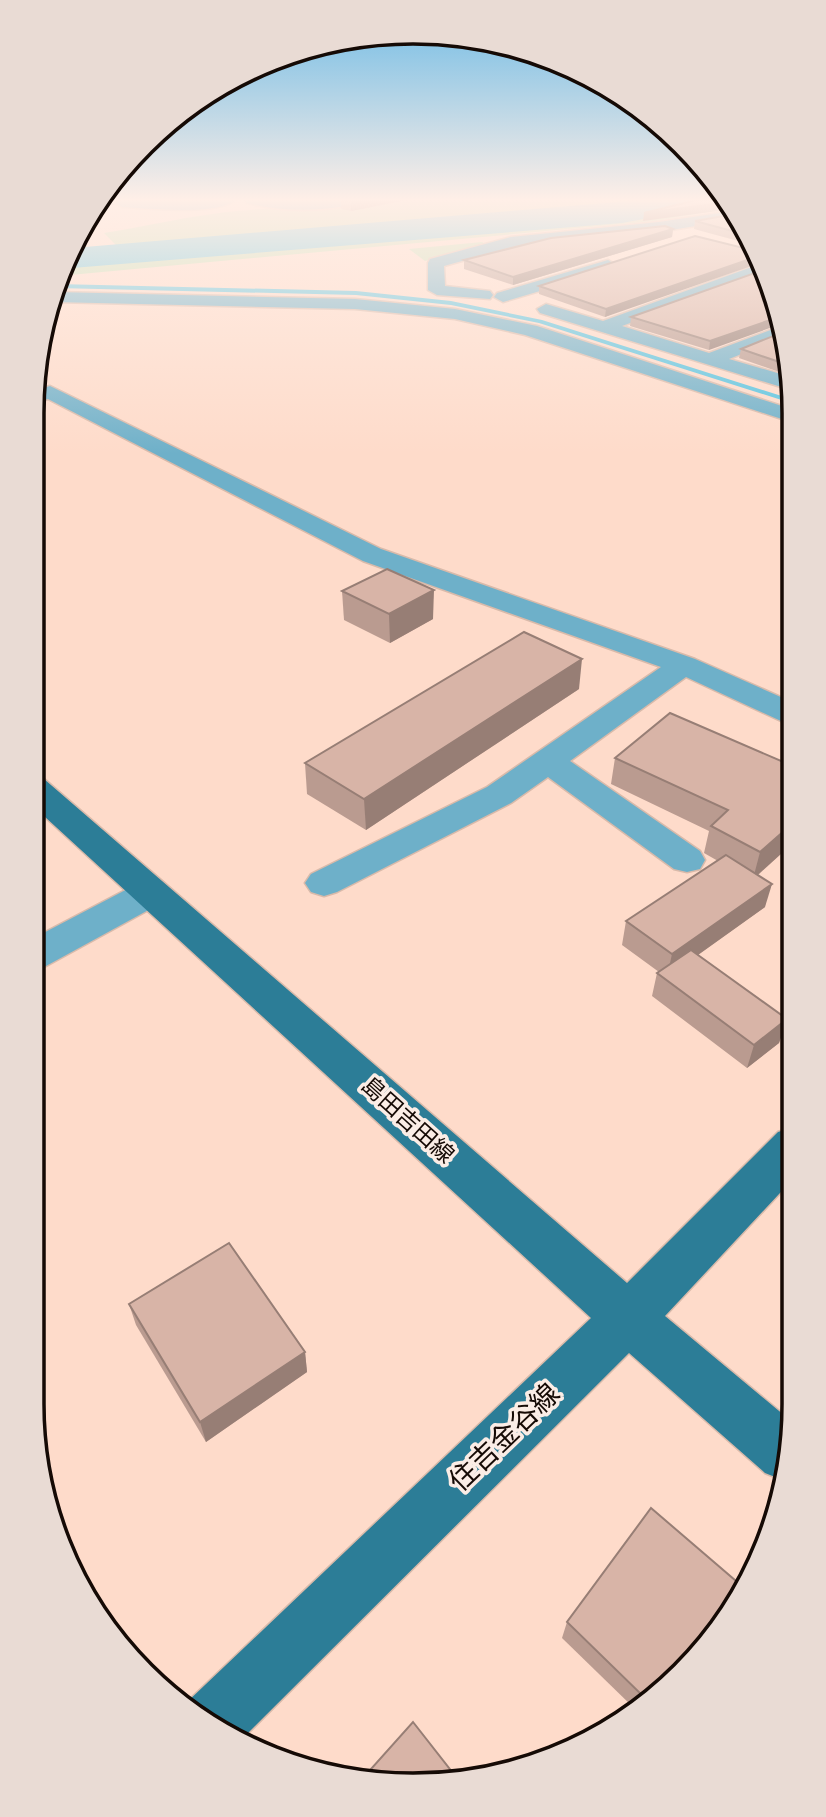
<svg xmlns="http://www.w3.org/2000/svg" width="826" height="1817" viewBox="0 0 826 1817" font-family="Spectral,'Noto Sans JP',serif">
  <rect width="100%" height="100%" fill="#fedbca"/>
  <g fill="#bedfb3">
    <path d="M409 200H727L732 208 655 221 59 276 60 267 70 253 242 241 118 247 104 233C148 226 193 215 237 211 295 205 352 211 409 200Z"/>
    <polygon points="482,242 485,244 425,261 409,249"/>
  </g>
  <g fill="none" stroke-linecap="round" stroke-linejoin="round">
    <polygon fill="#53c3e1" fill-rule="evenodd" points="57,284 356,291 451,301 542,320 791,399 791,403 539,323 451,305 356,295 57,288"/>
    <polygon fill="#53c3e1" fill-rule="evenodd" points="641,200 714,200 709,207 622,223 60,269 73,248"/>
    <defs>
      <g id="minor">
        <path d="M117 200H235C218 216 147 208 122 207L115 203Z"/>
        <path d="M245 200H362L360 203C323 212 283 212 247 203Z"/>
        <polygon points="733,211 738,219 659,232 512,247 444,266 445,286 490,291 493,295 490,299 437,295 428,290 428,263 430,259 511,237 659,222"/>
        <polygon points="608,260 616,265 614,269 503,302 494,297 497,293"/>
        <polygon points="760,264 764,264 767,273 622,326 709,353 781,326 784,337 729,359 791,377 791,390 540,313 537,309 546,304 603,321"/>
        <polygon points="56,292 355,299 455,309 537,326 791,409 791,422 525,335 455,319 355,309 54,302"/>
        <polygon points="50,386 381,549 695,659 792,702 792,723 781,721 686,677 570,761 700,851 705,860 700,869 687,872 674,869 548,777 511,803 337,892 324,896 311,892 305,883 311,874 487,787 661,667 363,561 48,399 33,403 36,390"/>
        <polygon points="150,880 163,884 169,893 163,902 46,966 32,970 32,939 137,884"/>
      </g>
      <polygon id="major" points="32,776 44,779 627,1283 778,1132 794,1127 794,1178 665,1316 791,1421 780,1479 765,1473 629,1353 240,1741 223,1735 185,1704 591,1318 32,805"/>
    </defs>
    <use href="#minor" stroke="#d9baaa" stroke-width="3"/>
    <use href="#major" stroke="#d9baaa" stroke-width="3"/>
    <use href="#minor" fill="#6eb0c9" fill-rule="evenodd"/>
    <use href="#major" fill="#2c7d97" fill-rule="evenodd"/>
  </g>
  <g fill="#ba9b90">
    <polygon points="341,200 407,200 351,211 341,209"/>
    <polygon points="735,214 753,245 694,229 695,221"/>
    <polygon points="673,229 672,237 513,285 464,269 464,260"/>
    <polygon points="756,251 605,317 539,294 539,286"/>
    <polygon points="766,269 709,350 630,326 631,317"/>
    <polygon points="741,349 791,363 791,376 739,358"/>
    <polygon points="342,591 433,619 390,643 344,620"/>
    <polygon points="579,689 366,830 307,794 305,763"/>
    <polygon points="670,713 793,843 758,875 765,907 698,955 787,1019 779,1043 747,1068 652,996 657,973 659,972 622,945 626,921 718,861 704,853 709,831 611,784 615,758"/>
    <polygon points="129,1304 305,1352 307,1372 206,1442 136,1325"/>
    <polygon points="567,1622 700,1655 635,1709 562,1638"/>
  </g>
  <g fill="#977e75">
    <polygon points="105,200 115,200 113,201 114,205 100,208"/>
    <polygon points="357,200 407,200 351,211 351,201"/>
    <polygon points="728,202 732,209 643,221 644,213"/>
    <polygon points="673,229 672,237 513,285 513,277"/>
    <polygon points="759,256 763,262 605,317 606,309"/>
    <polygon points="779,317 781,324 709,350 710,341"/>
    <polygon points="434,590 433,619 390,643 389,614"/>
    <polygon points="582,659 579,689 366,830 364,799"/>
    <polygon points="793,823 793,843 753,879 760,852"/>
    <polygon points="772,884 765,907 667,977 672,954"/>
    <polygon points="787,1019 779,1043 747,1068 754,1045"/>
    <polygon points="305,1352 307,1372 206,1442 200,1422"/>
    <polygon points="50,1515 57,1526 72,1561 60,1541 51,1519"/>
  </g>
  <g fill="#d8b4a7" stroke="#977e75" stroke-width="2">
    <polygon points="696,200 727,200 728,202 644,213"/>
    <polygon points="735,214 747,235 695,221"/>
    <polygon points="665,226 673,229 513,277 464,260 551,238"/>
    <polygon points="695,236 756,251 759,256 606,309 539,286"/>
    <polygon points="766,269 779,317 710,341 631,317"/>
    <polygon points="783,332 791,366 741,349"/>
    <polygon points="387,569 434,590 389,614 342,591"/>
    <polygon points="524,632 582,659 364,799 305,763"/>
    <polygon points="670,713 788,764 792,760 793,823 760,852 711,826 728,810 615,758"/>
    <polygon points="726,855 772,884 672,954 626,921"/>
    <polygon points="691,950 787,1019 754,1045 657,973"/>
    <polygon points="229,1243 305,1352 200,1422 129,1304"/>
    <polygon points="651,1508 743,1587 699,1656 646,1699 567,1622"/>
    <polygon points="51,1519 60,1541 52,1527"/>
    <polygon points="413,1722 460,1782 362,1779"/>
  </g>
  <linearGradient id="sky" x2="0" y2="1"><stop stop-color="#6cbae5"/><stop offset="0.44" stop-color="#ffefe7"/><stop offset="1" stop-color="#ffefe7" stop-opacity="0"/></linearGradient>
  <rect width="826" height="454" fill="url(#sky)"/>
  <g text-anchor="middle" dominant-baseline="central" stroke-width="7" stroke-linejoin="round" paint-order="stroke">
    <g font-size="23" fill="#150a05" stroke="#fbede6">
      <text transform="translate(407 1121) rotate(42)">島田吉田線</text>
    </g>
    <g font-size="28" fill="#150a05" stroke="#fbede6">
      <text transform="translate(505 1438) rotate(-44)">住吉金谷線</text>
    </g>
  </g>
  <path d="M0 0H826V1817H0ZM413 44H413A369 369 0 0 1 782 413V1404A369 369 0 0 1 413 1773H413A369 369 0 0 1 44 1404V413A369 369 0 0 1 413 44Z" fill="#e9dbd4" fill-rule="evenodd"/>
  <path fill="none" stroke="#150a05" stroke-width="3.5" d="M413 44H413A369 369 0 0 1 782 413V1404A369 369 0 0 1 413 1773H413A369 369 0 0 1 44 1404V413A369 369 0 0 1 413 44Z"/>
</svg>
